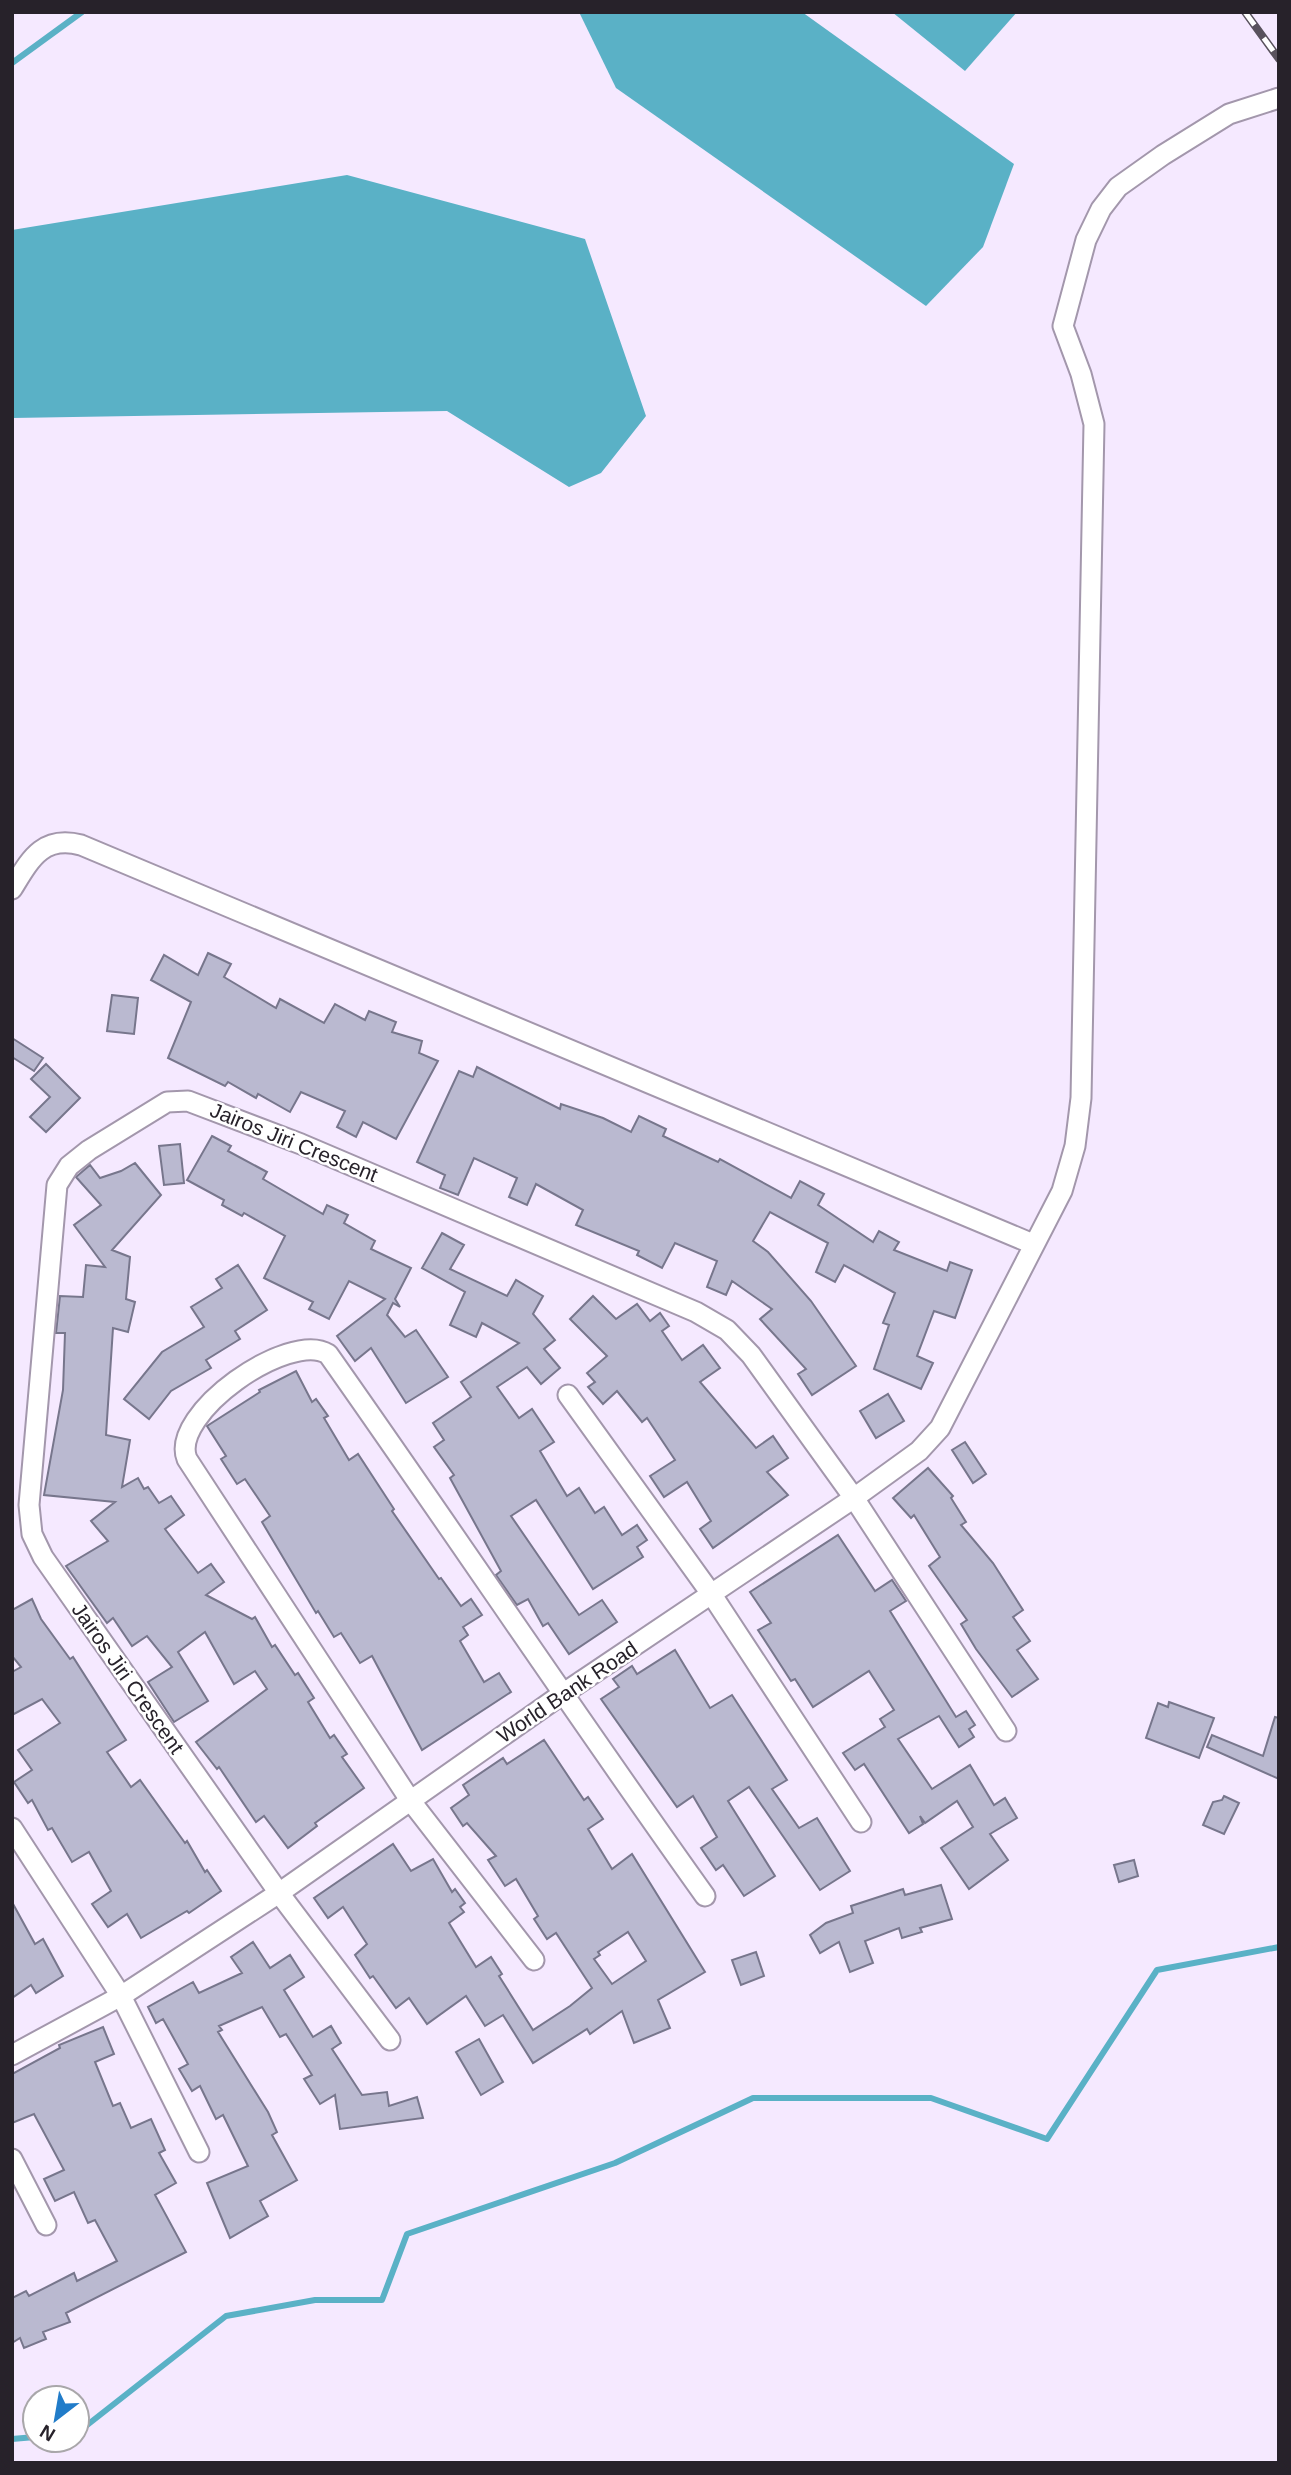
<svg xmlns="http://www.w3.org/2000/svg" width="1291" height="2475" viewBox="0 0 1291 2475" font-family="Arial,sans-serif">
  <rect width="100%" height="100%" fill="#f5e9ff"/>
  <g fill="#5ab1c6">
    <polygon points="579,12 802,12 1014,164 983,247 926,306 616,88"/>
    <polygon points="892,12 1017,12 965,71"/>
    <polygon points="347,175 585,239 646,416 601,473 569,487 447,411 12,418 12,230"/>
  </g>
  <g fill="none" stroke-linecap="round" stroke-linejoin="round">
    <g stroke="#5ab1c6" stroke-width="6">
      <polyline points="12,63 82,12"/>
      <polyline points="77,2433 226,2316 315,2300 382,2300 407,2234 615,2163 753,2098 931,2098 1047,2139 1157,1970 1279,1947"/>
      <polyline points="12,2439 35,2437"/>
    </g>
  </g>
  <g fill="#bab9d0" stroke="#77768c" stroke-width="2" fill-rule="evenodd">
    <polygon points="208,953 231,964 224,977 276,1008 280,999 324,1023 335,1004 365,1020 369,1011 396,1022 392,1032 422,1041 419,1053 438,1061 396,1139 363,1122 356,1137 337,1127 345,1111 301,1092 290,1112 258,1094 256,1098 228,1082 225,1086 168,1058 191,1002 151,980 164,955 198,975"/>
    <polygon points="112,995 138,998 134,1034 107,1031"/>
    <polygon points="12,1038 43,1058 34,1071 12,1057"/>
    <polygon points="46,1064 80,1098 46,1132 30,1117 50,1097 31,1079"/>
    <polygon points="477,1067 560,1109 561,1104 603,1118 631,1132 639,1116 666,1129 663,1136 718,1162 720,1159 791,1198 800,1181 824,1194 818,1205 873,1242 879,1231 899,1242 894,1250 947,1271 950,1262 972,1270 955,1318 934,1311 917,1356 933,1363 921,1389 874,1369 889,1325 883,1323 895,1293 844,1265 835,1282 816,1272 828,1243 770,1212 753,1241 768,1252 811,1301 856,1366 812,1395 798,1374 806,1369 760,1319 772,1309 732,1281 726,1295 707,1287 717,1261 675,1243 662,1268 637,1255 639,1251 576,1225 583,1210 536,1184 527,1205 509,1197 517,1178 474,1158 458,1195 440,1188 445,1175 417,1162 459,1071 473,1077"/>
    <polygon points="212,1136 231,1146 228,1151 267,1172 263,1179 323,1214 327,1205 348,1215 344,1223 375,1241 371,1249 411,1268 395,1299 400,1307 393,1303 387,1315 405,1337 416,1330 448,1377 406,1403 371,1348 355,1361 337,1336 385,1299 349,1281 329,1319 309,1309 313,1302 264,1278 285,1236 244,1213 242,1216 222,1205 224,1200 187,1180"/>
    <polygon points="180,1144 184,1183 164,1185 159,1146"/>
    <polygon points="135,1163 161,1195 112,1250 130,1257 126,1299 135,1302 128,1332 113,1328 106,1435 130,1440 122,1487 138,1478 144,1489 148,1487 159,1503 171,1496 184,1515 165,1529 198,1573 211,1564 224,1582 206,1595 252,1619 255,1617 272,1647 275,1645 295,1675 298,1673 314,1698 308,1702 330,1738 334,1735 347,1754 342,1757 364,1788 315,1823 317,1826 288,1848 264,1816 256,1822 219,1767 217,1769 196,1742 267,1689 255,1671 234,1684 205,1632 178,1652 208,1701 174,1722 148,1682 172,1667 147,1636 132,1646 113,1618 107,1623 66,1566 108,1541 91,1521 115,1502 44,1495 63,1390 65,1333 56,1333 60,1296 83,1297 86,1265 105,1267 74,1225 101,1205 76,1177 90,1165 100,1178 121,1171"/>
    <polygon points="442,1233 464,1245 450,1269 507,1296 516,1280 543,1296 533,1314 555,1340 544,1349 560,1368 541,1384 527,1367 497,1387 519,1418 532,1409 554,1442 540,1451 567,1496 579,1488 595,1513 604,1507 622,1535 637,1525 647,1540 637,1547 643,1557 593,1589 536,1500 511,1516 579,1615 602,1600 617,1622 569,1654 548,1623 543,1626 528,1599 517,1605 496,1575 501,1571 450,1478 454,1475 434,1447 444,1440 433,1423 471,1397 461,1382 519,1343 482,1323 476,1337 450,1325 465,1292 422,1268"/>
    <polygon points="238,1265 267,1310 235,1331 240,1339 206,1360 211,1368 171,1391 149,1419 124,1399 162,1352 204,1327 191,1307 222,1288 216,1279"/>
    <polygon points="593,1296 616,1319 637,1304 650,1321 660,1313 669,1326 662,1331 682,1360 703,1345 720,1368 700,1382 756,1448 773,1436 788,1458 767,1472 788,1495 713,1548 700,1529 711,1521 687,1482 664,1497 650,1476 675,1460 647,1418 642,1422 617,1391 603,1404 588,1387 595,1382 587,1373 607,1356 570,1319"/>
    <polygon points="296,1371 312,1402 316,1399 328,1416 324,1418 349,1460 358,1454 394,1509 392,1511 439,1579 441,1578 461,1606 471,1599 482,1615 463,1627 468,1635 460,1641 484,1682 499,1673 511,1692 422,1750 372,1656 360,1663 341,1633 334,1637 318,1611 316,1613 262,1522 270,1516 245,1479 237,1484 221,1459 226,1456 207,1426 260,1392 259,1390"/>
    <polygon points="888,1394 904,1421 876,1438 860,1411"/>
    <polygon points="965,1442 986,1474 973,1483 952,1450"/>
    <polygon points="928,1468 953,1496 951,1498 966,1522 961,1525 993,1563 1023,1610 1013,1617 1030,1641 1017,1650 1038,1679 1012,1697 976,1649 961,1624 967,1620 929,1566 940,1557 914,1515 911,1518 893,1498"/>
    <polygon points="838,1535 875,1591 892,1580 906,1601 890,1611 956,1717 966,1711 975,1725 969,1729 974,1737 959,1747 939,1716 898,1739 932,1789 970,1765 994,1805 1005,1798 1017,1818 990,1834 1008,1860 969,1889 941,1848 973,1827 957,1801 925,1823 920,1816 923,1824 909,1833 864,1764 855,1770 843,1753 885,1727 880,1719 894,1710 869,1671 813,1707 795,1679 791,1681 758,1630 771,1623 750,1592"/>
    <polygon points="32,1599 41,1619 70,1659 73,1657 126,1740 107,1752 131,1787 140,1780 185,1843 187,1841 205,1872 207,1870 221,1891 189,1913 187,1911 141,1938 127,1914 108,1927 92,1904 111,1891 89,1852 72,1862 52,1828 48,1830 32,1800 28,1803 14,1782 32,1770 18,1750 60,1723 42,1699 12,1715 12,1672 21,1667 12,1656 12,1610"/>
    <polygon points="675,1650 710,1708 732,1695 787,1780 772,1789 799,1828 817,1818 850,1871 820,1890 749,1787 728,1801 775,1876 744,1896 723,1865 716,1870 701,1848 717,1837 693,1796 677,1807 601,1699 619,1687 613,1679 632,1666 637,1674"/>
    <polygon points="1169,1702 1214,1718 1199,1758 1146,1738 1158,1703 1168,1707"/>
    <polygon points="1275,1717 1279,1718 1279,1779 1207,1747 1212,1735 1263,1756"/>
    <path d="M544 1740 584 1800 588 1797 603 1819 588 1829 612 1869 632 1854 705 1972 658 2000 670 2028 634 2043 622 2011 590 2034 587 2029 533 2063 503 2015 485 2026 466 1996 427 2024 409 1998 396 2008 373 1976 370 1978 355 1955 367 1944 343 1907 328 1918 314 1898 393 1844 411 1871 433 1859 452 1892 455 1889 465 1903 460 1907 464 1912 449 1923 476 1967 491 1957 502 1974 499 1976 533 2030 570 2006 592 1988 556 1933 547 1939 534 1919 538 1916 516 1879 505 1886 488 1860 496 1856 467 1823 463 1826 451 1808 469 1795 463 1785 503 1758 507 1764ZM628 1932 646 1961 612 1984 594 1959 600 1955 598 1952Z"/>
    <polygon points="1224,1796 1239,1803 1224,1834 1203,1825 1213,1802 1222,1800"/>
    <polygon points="1134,1860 1138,1876 1119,1882 1114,1865"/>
    <polygon points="941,1885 952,1919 920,1928 922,1932 902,1938 899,1928 865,1941 873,1963 850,1972 839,1942 820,1953 810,1935 826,1923 853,1913 851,1906 903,1889 905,1895"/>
    <polygon points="12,1902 35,1944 43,1939 63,1976 36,1993 31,1985 12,1998"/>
    <polygon points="253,1942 270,1968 290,1955 304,1977 284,1990 313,2037 331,2026 341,2043 332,2049 362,2095 387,2092 389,2106 417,2097 423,2118 340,2129 335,2095 320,2104 304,2079 312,2075 286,2034 280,2037 262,2007 219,2026 222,2030 218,2032 268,2112 277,2132 272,2135 297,2180 260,2201 268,2216 230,2238 207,2183 248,2166 223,2115 216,2119 200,2086 192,2091 179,2069 188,2064 163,2019 156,2023 148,2007 193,1982 199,1993 242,1973 231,1957"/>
    <polygon points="756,1952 764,1976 741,1985 732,1960"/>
    <polygon points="103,2027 114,2054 95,2062 113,2106 120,2103 131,2128 151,2119 165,2150 159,2153 176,2183 155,2195 186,2252 66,2313 70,2322 43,2332 46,2339 24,2348 20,2338 12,2343 12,2298 26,2291 29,2296 74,2273 77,2281 117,2261 95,2220 88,2223 74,2192 55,2201 44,2179 64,2170 34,2114 12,2123 12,2074 60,2048 59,2045"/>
    <polygon points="479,2039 503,2082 481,2095 456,2052"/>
  </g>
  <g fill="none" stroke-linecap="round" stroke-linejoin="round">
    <defs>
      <g id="minor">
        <path d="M12 889C30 860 42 835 81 845L1033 1244"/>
        <polyline points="568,1395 712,1595 861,1822"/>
        <polyline points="12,1828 121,1996 199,2152"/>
        <path d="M534 1960 410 1800 187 1459C169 1414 289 1330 328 1354 455 1534 577 1717 705 1896"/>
        <polyline points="390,2040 279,1893 43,1557 32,1534 29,1505 57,1185 69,1166 89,1150 167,1102 188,1101 301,1144 696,1312 727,1330 751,1355 854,1498 1006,1731"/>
        <polyline points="12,2055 121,1996 279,1893 561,1695 854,1498 919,1451 940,1428 1062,1191 1075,1146 1081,1098 1094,424 1081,374 1063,326 1086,240 1101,209 1118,187 1163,155 1229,114 1279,98"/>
        <polyline points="12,2159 46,2225"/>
      </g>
    </defs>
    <use href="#minor" stroke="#a397ac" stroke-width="23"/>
    <use href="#minor" stroke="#fff" stroke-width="19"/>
    <defs>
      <polyline id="rail" points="1245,12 1279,59"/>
    </defs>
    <use href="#rail" stroke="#59525d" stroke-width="8"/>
    <use href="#rail" stroke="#fff" stroke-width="5" stroke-dasharray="16" stroke-linecap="butt"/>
  </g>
  <g text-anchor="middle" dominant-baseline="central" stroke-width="5" stroke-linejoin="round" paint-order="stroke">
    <g font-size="21" fill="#27222a" stroke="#fff">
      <text transform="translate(294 1142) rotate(22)">Jairos Jiri Crescent</text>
      <text transform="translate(128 1678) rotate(55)">Jairos Jiri Crescent</text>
      <text transform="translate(567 1692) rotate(-34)">World Bank Road</text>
    </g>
  </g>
  <rect width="1291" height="2475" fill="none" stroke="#27222a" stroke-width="28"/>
  <g transform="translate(56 2419) rotate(211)"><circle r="33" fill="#ffffff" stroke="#a9a7aa" stroke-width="2"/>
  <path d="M0-5L12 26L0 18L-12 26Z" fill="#217cc9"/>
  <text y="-10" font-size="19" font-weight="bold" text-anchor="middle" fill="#27222a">N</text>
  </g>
</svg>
